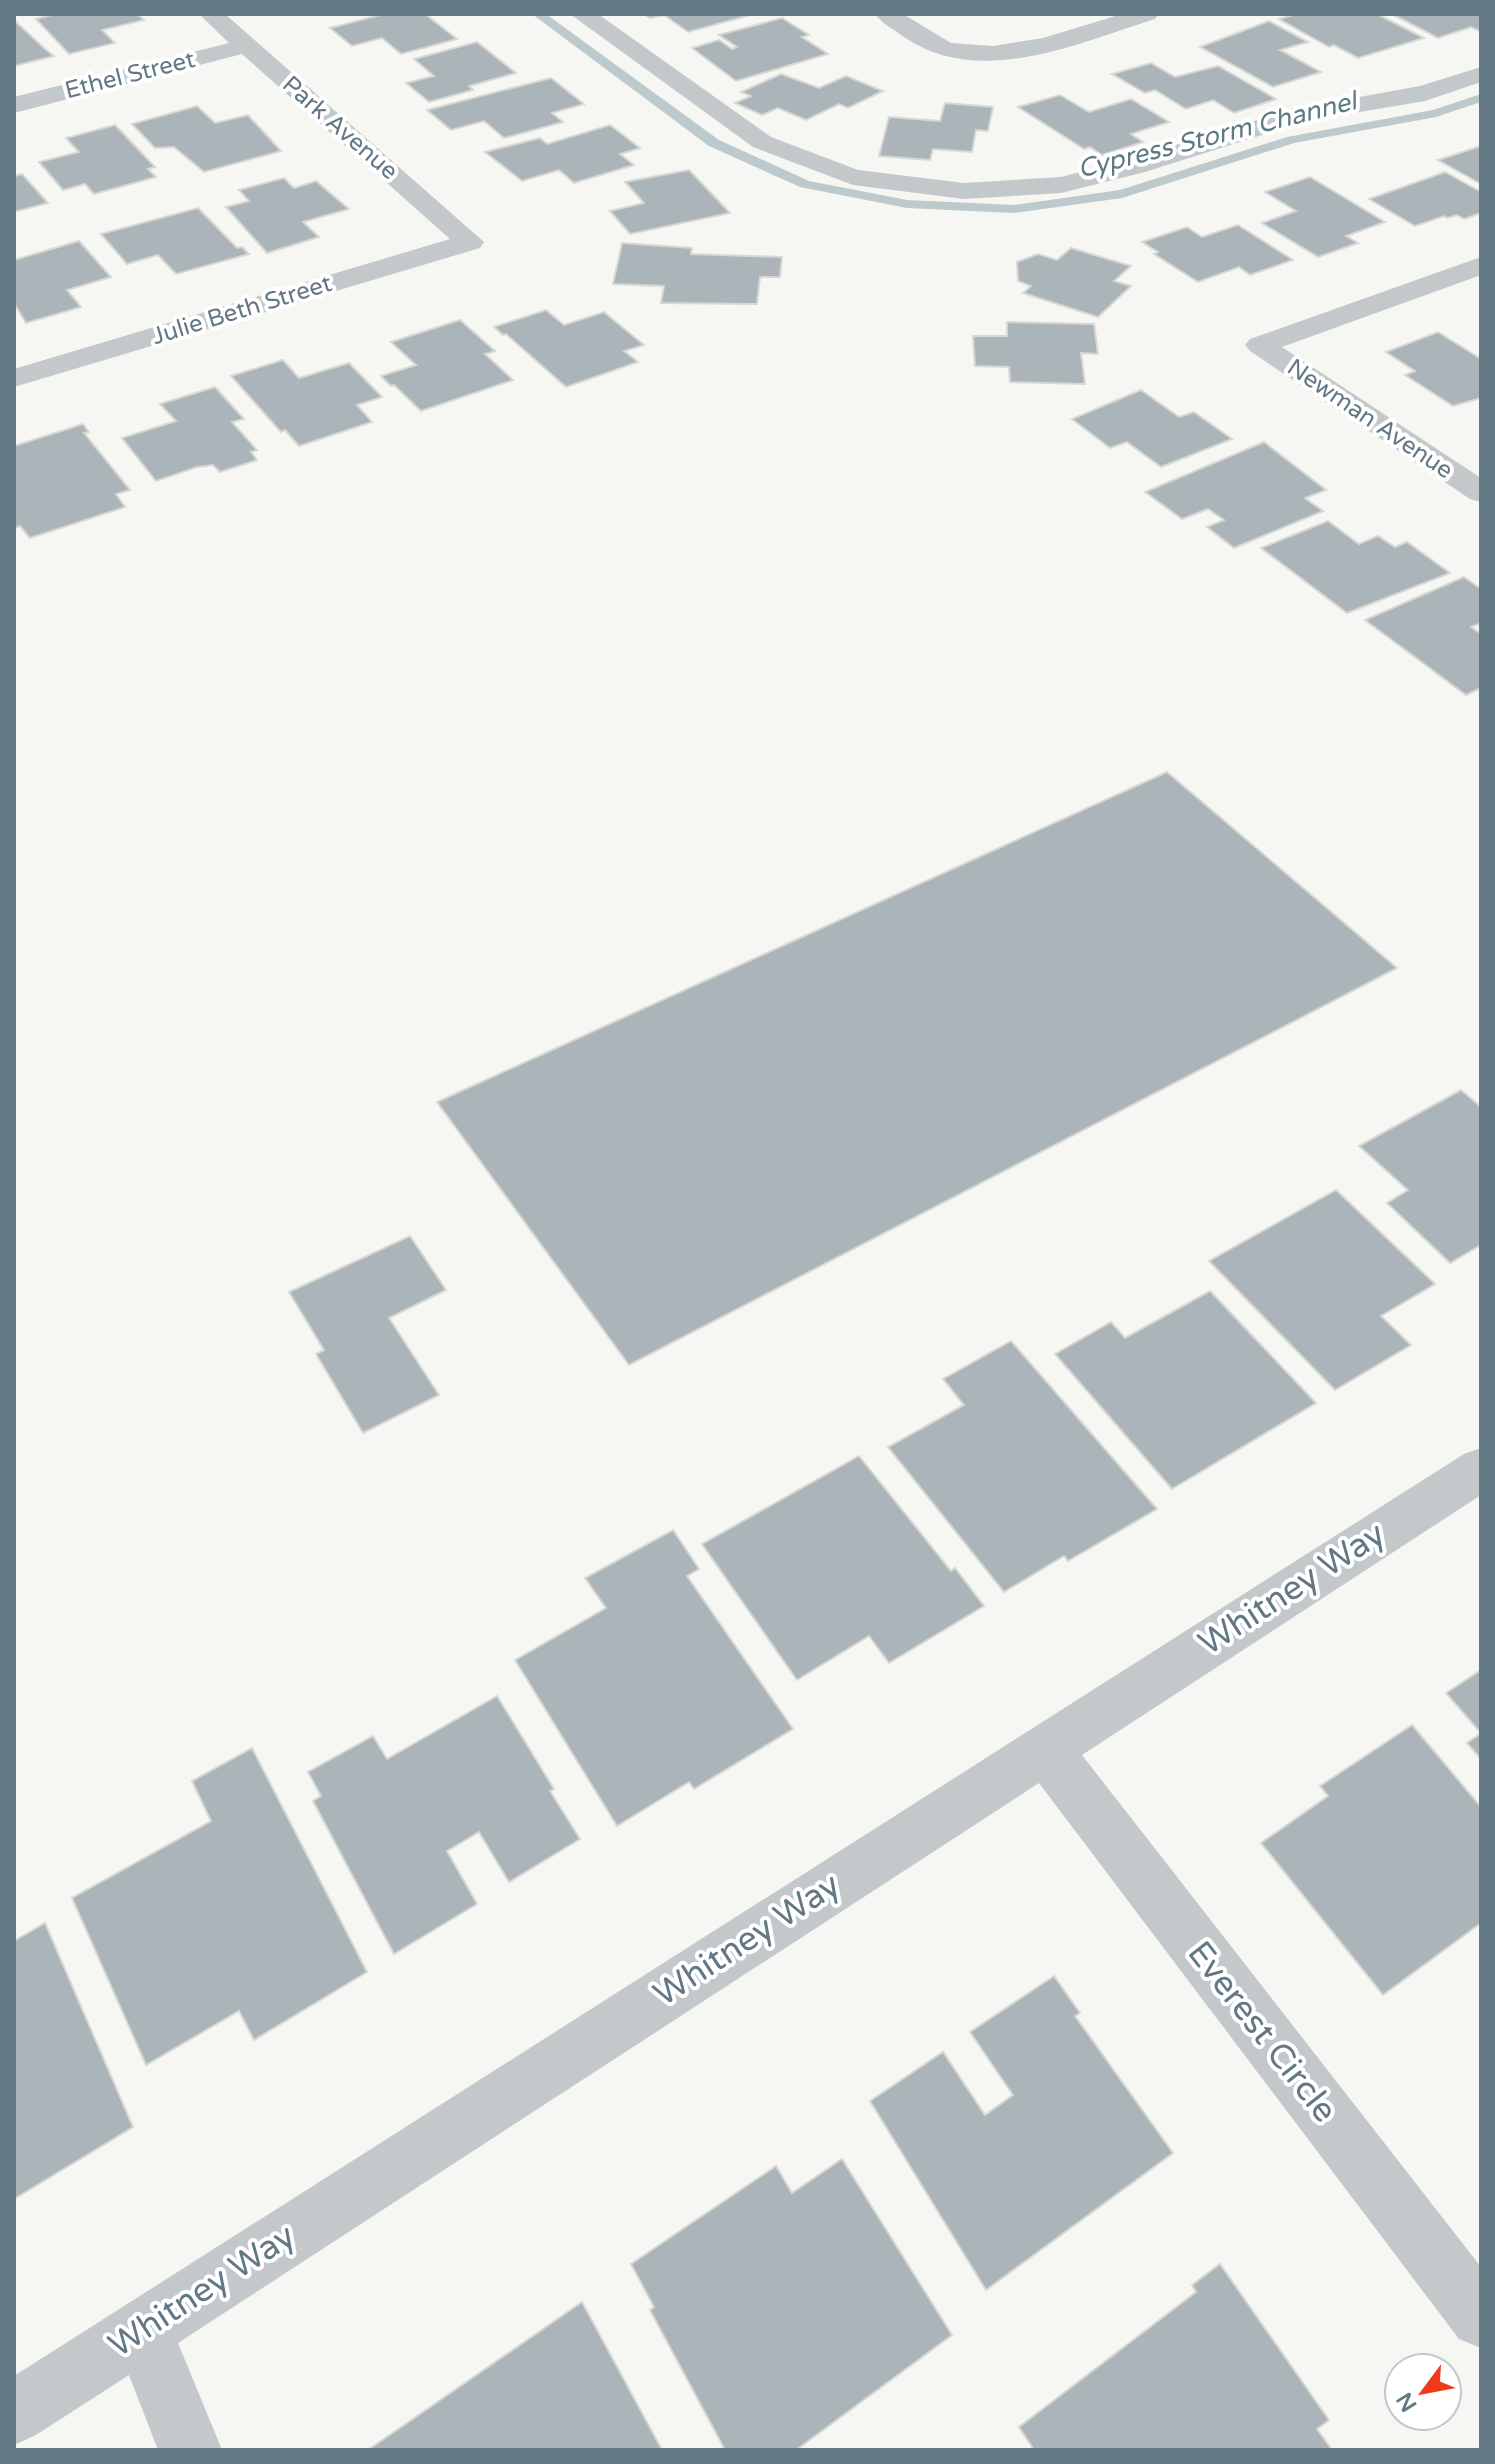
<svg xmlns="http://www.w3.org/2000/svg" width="1495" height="2464" viewBox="0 0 1495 2464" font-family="'Varela Round',sans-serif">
  <rect width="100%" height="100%" fill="#f6f6f2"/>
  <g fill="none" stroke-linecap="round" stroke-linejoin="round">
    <polygon fill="#bcc9cd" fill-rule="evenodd" points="532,14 546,14 719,140 809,181 907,200 1014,205 1120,190 1287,137 1433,110 1481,94 1481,102 1436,117 1294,143 1122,198 1014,213 907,208 800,187 709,146"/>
  </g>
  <g fill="#abb5b9" stroke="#d7d7d4" stroke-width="2">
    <polygon points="55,14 137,14 144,20 102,30 115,43 69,54 36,19"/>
    <polygon points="384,14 425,14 457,39 401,54 382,38 352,46 330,28"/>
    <polygon points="644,14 754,14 688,32 664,15 650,18"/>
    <polygon points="1297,14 1377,14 1424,38 1358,58 1334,45 1329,47 1279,19"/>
    <polygon points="1392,14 1481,14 1481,32 1471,27 1438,38"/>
    <polygon points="782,18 809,35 802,37 828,54 736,81 692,48 719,40 732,49 737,47 719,35"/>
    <polygon points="14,20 45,49 54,56 14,66"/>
    <polygon points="1269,21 1308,42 1280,50 1321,72 1273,87 1200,47"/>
    <polygon points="477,42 516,73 469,86 473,90 429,102 406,83 434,76 414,59"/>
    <polygon points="1151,63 1175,77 1218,66 1276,99 1234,113 1213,100 1186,109 1155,90 1145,93 1112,74"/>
    <polygon points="781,74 819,88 846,76 883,91 848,108 839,104 806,120 778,108 762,115 735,103 751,96 741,92"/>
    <polygon points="551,78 584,104 552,113 563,122 504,138 484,121 451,130 427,110"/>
    <polygon points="1060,95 1089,112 1131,99 1169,122 1131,134 1143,142 1102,155 1090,147 1084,149 1018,107"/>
    <polygon points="945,103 993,107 988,131 976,130 972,152 933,149 930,160 879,156 889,117 940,121"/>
    <polygon points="197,106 215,123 248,115 281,151 204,172 174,147 155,148 132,124"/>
    <polygon points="115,125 155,167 148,169 156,177 94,194 85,184 63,190 39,162 79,152 66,138"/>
    <polygon points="610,125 640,148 620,154 634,165 574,183 559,170 522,181 485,152 540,138 547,144"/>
    <polygon points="1481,146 1481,184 1438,160"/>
    <polygon points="689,170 730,213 630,234 610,211 644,203 625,182"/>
    <polygon points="1445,172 1481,192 1481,213 1464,219 1457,215 1447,218 1444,216 1415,226 1369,199"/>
    <polygon points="22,174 48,203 14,212 14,176"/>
    <polygon points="1310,177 1385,222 1346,236 1358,243 1318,257 1262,223 1296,211 1265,192"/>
    <polygon points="284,178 294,188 316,181 349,209 303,222 319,237 267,253 226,207 249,201 239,190"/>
    <polygon points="198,208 237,248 242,247 249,254 176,274 158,255 127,264 101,234"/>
    <polygon points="1238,225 1293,260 1250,275 1239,267 1198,282 1154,254 1158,252 1142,242 1187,227 1202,237"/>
    <polygon points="79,241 111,277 67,290 81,307 26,323 14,303 14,260"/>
    <polygon points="622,243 692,248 691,254 782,257 780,277 760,277 757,304 661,303 664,286 613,284"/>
    <polygon points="1071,248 1131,266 1114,281 1131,286 1098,317 1023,293 1031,286 1018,281 1017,262 1038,254 1057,260"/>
    <polygon points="546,310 564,325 604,312 644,345 624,351 638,362 566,387 506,334 503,335 494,327"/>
    <polygon points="460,320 495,351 485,354 513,380 421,411 394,385 391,386 381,376 416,365 391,342"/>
    <polygon points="1007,322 1094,324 1098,354 1081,353 1085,384 1010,382 1009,367 975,366 973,336 1007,336"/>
    <polygon points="1438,332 1481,359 1481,398 1453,406 1405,375 1415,371 1386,352"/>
    <polygon points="283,360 299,378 349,363 382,397 357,405 372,422 299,446 285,430 281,432 231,376"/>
    <polygon points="215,387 244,419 232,422 257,450 251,452 257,460 220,472 213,465 197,467 156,481 122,438 176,421 160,404"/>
    <polygon points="1141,390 1179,417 1194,412 1232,439 1161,467 1127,442 1110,448 1072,419"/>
    <polygon points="83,424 89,432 84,433 130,490 116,494 125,507 30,538 20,526 14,528 14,446"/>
    <polygon points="1264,442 1326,490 1305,498 1323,511 1234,548 1207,527 1224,520 1208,509 1182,519 1145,492"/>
    <polygon points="1328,521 1359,544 1378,536 1395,547 1407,542 1450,573 1347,613 1261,548"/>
    <polygon points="1464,577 1481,589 1481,623 1471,627 1481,634 1481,688 1466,695 1365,620"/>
    <polygon points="1167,772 1397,968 629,1365 437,1102"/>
    <polygon points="1461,1090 1481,1107 1481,1245 1450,1263 1387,1203 1408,1190 1359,1146"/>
    <polygon points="1336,1190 1435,1284 1381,1316 1411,1345 1335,1390 1209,1261"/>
    <polygon points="410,1236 446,1290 389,1318 439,1395 363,1433 316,1354 324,1350 289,1292"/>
    <polygon points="1210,1291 1316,1403 1172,1489 1055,1354 1111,1322 1125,1338"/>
    <polygon points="1011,1341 1157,1509 1068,1561 1064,1556 1004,1592 888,1447 964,1405 943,1379"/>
    <polygon points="859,1456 951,1571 955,1568 984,1606 889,1663 869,1636 797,1680 702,1544"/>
    <polygon points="673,1530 699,1569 687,1576 793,1729 694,1789 689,1782 617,1826 515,1660 606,1608 585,1578"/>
    <polygon points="1481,1670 1481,1759 1467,1743 1481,1733 1446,1693"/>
    <polygon points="497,1696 554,1789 550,1791 580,1839 509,1882 479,1832 447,1851 477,1904 394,1954 313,1801 321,1796 308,1772 373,1736 387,1759"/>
    <polygon points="1412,1725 1481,1807 1481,1923 1383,1995 1261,1843 1328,1796 1320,1786"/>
    <polygon points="252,1748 367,1972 254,2040 239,2011 146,2065 72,1898 211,1821 192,1781"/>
    <polygon points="45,1923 133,2127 14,2199 14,1941"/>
    <polygon points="1054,1976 1080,2013 1075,2016 1173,2153 986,2290 870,2101 943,2052 985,2115 1013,2095 970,2032"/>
    <polygon points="842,2159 952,2335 796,2450 725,2450 650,2310 654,2307 631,2264 776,2166 792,2193"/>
    <polygon points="1220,2264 1329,2420 1317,2429 1332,2450 1034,2450 1019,2427 1196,2292 1192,2285"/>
    <polygon points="582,2302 662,2450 368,2450"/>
  </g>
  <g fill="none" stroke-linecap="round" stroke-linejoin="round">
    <g fill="#c3c8ca" fill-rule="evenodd">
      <polygon points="199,14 225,14 484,242 480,248 14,387 14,369 450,239 242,54 14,113 14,97 229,43"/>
      <polygon points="570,14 598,14 771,137 858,170 964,183 1061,177 1127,160 1293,109 1420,86 1481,67 1481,82 1425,101 1306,121 1145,172 1061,193 964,199 853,185 753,147"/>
      <path d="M875 14H903L951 43 993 46 1043 38 1122 14H1159L1155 19C1078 43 980 89 904 37 895 30 882 24 875 14Z"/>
      <polygon points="1481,257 1481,275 1282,347 1481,478 1481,502 1470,499 1250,351 1245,345 1250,339"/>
      <polygon points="1481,1448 1481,1495 1082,1755 1481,2267 1481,2348 1459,2339 1039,1783 178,2343 222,2450 158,2450 129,2375 36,2435 14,2445 14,2376 1464,1454"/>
    </g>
  </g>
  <g text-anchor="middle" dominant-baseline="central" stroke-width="8" stroke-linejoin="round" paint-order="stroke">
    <g font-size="24" fill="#627885" stroke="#fff">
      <text transform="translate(130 75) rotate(-14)">Ethel Street</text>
      <text transform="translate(340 128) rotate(41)">Park Avenue</text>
      <text transform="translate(242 310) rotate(-17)">Julie Beth Street</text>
      <text transform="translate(1370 419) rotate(34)">Newman Avenue</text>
    </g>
    <g font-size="26" font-style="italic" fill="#5e7b82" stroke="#fff">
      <text transform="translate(1217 135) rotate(-14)">Cypress Storm Channel</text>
    </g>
    <g font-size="34" fill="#627885" stroke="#fff">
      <text transform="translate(1292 1589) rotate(-33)">Whitney Way</text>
      <text transform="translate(747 1940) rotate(-33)">Whitney Way</text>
      <text transform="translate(1262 2032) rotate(52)">Everest Circle</text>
      <text transform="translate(202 2291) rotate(-33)">Whitney Way</text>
    </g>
  </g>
  <rect width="1495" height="2464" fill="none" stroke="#627885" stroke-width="32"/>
  <g transform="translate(1423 2392) rotate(238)"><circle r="38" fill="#ffffff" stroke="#c0c9ce" stroke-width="2"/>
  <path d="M0-6L14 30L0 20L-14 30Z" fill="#f03a17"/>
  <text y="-12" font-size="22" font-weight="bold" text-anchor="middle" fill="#627885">N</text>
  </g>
</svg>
